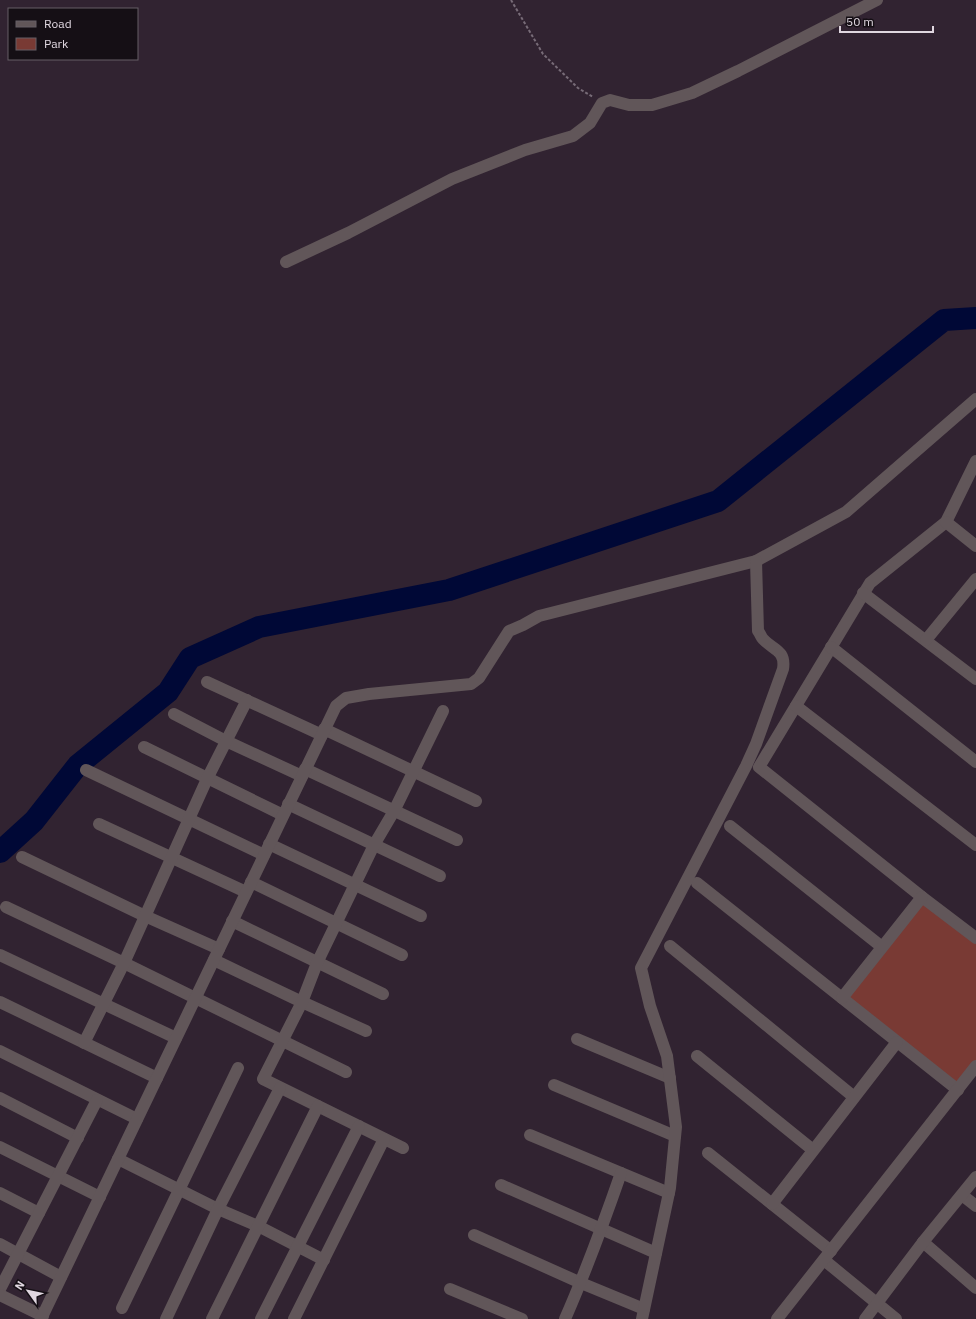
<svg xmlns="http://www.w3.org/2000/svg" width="976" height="1319" viewBox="0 0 976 1319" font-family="'IBM Plex Sans',sans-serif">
  <rect width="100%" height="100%" fill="#312331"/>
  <polygon fill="#793a34" points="922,897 976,940 976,1066 958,1090 842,998"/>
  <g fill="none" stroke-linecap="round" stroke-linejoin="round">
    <polyline stroke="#000836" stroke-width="22" points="0,852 34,821 78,765 168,692 190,658 259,627 449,590 718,501 944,320 976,318"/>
    <polyline stroke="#776b77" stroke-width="2" stroke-dasharray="3 2" stroke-linecap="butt" points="511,0 543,54 578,88 593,97"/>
    <g stroke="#615659" stroke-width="12">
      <polyline points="286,262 348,233 452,179 525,150 573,136 590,123 602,103 610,100 629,105 652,105 692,93 738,71 877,0"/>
      <polyline points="976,461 946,522 870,583 759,767 922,897 976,938"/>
      <polyline points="946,522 976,546"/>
      <polyline points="863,593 976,679"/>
      <polyline points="926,640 976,579"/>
      <polyline points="831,647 976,762"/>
      <polyline points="207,682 322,735"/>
      <polyline points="796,706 976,845"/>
      <polyline points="174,714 226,741 302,776"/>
      <polyline points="324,729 476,801"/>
      <polyline points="144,747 283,815"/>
      <polyline points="305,769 457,840"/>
      <polyline points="86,770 264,855"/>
      <polyline points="288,804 440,876"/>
      <polyline points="99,824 246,892"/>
      <polyline points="730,826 882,947"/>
      <polyline points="269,844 421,916"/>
      <polyline points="22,857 145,916 219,949"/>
      <polyline points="251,882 402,955"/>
      <polyline points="697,883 958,1090"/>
      <polyline points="6,907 124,963 346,1072"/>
      <polyline points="232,921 383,994"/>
      <polyline points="670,946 854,1097"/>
      <polyline points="0,955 176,1038"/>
      <polyline points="214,960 302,1002 366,1031"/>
      <polyline points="842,998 922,897"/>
      <polyline points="0,1002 157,1078"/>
      <polyline points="577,1039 670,1078"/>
      <polyline points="84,1043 124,963 207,779 247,700"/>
      <polyline points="0,1051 137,1119"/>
      <polyline points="697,1056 813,1150"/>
      <polyline points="554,1085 675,1136"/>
      <polyline points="0,1098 78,1138"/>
      <polyline points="530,1135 669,1193"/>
      <polyline points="0,1147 100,1197"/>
      <polyline points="403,1148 263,1079 302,1002 317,963 374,845 394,811 443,711"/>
      <polyline points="708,1153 831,1251"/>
      <polyline points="118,1159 218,1209 258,1226 324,1260"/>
      <polyline points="501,1185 656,1253"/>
      <polyline points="0,1193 39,1213"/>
      <polyline points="962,1195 976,1206"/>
      <polyline points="772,1204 897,1042"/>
      <polyline points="474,1235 581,1283 644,1309"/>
      <polyline points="923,1242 976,1288"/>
      <polyline points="0,1244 61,1277"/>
      <polyline points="824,1260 896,1319"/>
      <polyline points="0,1289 97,1100"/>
      <polyline points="450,1289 522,1319"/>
      <polyline points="0,1295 43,1316"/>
      <polyline points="122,1308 238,1068"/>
      <polyline points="41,1319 336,706 346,698 369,694 471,684 479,678 509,631 523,625 539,616 756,561 846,512 976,399"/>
      <polyline points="166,1319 218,1209 280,1088"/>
      <polyline points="212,1319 318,1106"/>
      <polyline points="261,1319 359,1126"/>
      <polyline points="294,1319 384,1139"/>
      <path d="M565 1319C586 1271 604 1222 621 1173"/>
      <path d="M642 1319 670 1188 676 1127 667 1056 650 1006 641 968 746 766 756 744 783 669C786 650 773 650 763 639 761 637 760 633 758 631L756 561"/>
      <polyline points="777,1319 976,1066"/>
      <polyline points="865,1319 923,1242 976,1177"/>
    </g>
  </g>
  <rect x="8" y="8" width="130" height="52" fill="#150f15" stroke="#665f66"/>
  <rect x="16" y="21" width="20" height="6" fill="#615659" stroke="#665f66"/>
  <text x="44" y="28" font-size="12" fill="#e0d7e0">Road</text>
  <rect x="16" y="38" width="20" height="12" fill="#793a34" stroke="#665f66"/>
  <text x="44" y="48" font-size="12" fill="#e0d7e0">Park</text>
  <g transform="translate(28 1291) rotate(303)" stroke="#150f15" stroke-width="3" paint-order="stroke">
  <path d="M0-3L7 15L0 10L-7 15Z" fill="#e0d7e0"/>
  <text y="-6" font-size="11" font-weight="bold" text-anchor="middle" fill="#e0d7e0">N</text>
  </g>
  <path d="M840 26v6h93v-6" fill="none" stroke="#e0d7e0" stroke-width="2"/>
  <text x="846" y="26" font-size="12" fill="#e0d7e0" stroke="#150f15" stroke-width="3" paint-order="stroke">50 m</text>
</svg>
